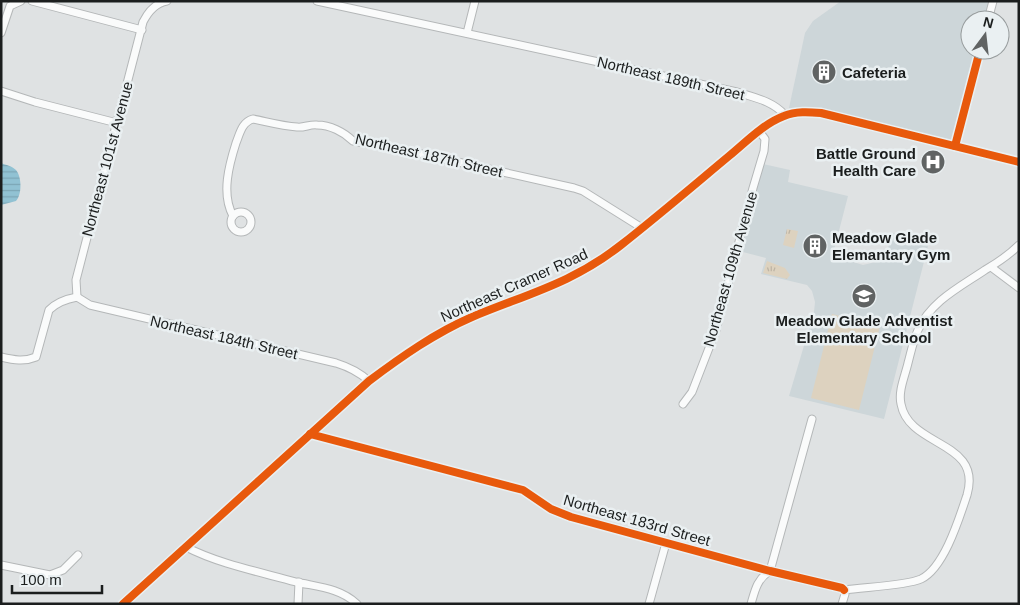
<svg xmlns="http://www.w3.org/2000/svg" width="1020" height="605" viewBox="0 0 1020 605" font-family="Arial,sans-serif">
  <defs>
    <pattern id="grass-tufts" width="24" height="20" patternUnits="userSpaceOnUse" patternTransform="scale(1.25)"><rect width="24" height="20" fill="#ddd2bf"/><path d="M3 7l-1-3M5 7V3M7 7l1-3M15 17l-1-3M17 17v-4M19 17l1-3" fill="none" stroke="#bdb4a4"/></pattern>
    <pattern id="water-rules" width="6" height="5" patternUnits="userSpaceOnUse" patternTransform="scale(1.25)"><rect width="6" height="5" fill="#91c2d3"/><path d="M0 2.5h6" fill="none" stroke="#7ca6b5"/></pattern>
  </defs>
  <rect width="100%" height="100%" fill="#dfe2e3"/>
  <g fill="#cdd6d9">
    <polygon points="841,1 990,1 985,20 970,20 970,50 977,50 952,139 949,141 823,110 807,109 793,110 789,108 805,33 813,21"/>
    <polygon points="763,164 790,170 788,182 848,196 834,250 840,257 847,260 863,265 884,260 893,233 929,242 884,419 789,396 814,312 815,302 812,291 807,285 761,274 766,258 739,251"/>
  </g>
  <g fill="url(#grass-tufts)">
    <polygon points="787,229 798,231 794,248 783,245"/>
    <polygon points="767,261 785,268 790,275 787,279 763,273"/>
  </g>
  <polygon fill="#ddd2bf" points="832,314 880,326 859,410 811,398"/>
  <path fill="url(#water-rules)" d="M1 163C6 165 12 166 16 170 22 177 22 195 16 201L1 205Z"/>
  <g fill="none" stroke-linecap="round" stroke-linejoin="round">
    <defs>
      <g id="minor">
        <polyline points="32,1 142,30"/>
        <path d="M317 1 737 92C756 98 772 101 785 115"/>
        <polyline points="988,20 993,1"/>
        <polyline points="1,33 10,6 21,1"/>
        <polyline points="467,33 475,1"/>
        <polyline points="1,91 35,102 117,123"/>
        <polyline points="955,146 980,50"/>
        <circle cx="241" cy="222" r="10"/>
        <path d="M233 216C221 194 229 165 236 143 240 133 242 122 253 119 268 122 282 126 297 127 304 128 310 124 317 125 330 125 344 132 353 141L413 152 574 188 583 191 642 228"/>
        <polyline points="991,267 1019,288"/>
        <path d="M77 297 76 280 143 22C148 12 155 3 167 1"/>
        <path d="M77 297 90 305 336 363C349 367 359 372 369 381"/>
        <path d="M1 357C14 360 24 362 36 357L49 310C57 302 66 299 77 297"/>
        <polyline points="683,404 692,392 716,330 753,188 764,151 765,139 759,131"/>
        <polyline points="310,434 523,490 551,509 571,517 770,571 842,588 844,590"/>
        <path d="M186 547C219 564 260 572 296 582 318 587 340 588 357 604"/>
        <polyline points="1,565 50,575 63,570 78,555"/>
        <path d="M844 590C864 587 905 586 921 579 944 568 959 519 967 495 983 440 909 448 901 404 898 391 905 376 908 363 911 352 913 341 918 330 931 301 960 287 985 270 997 263 1009 255 1019 245"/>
        <path d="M123 604 369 381C401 357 435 333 472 317 527 294 573 283 621 245 658 216 693 186 729 156 746 142 763 124 784 116 796 111 809 112 821 113L1019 162"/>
        <polyline points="298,604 299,582"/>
        <polyline points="649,604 666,543"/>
        <path d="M751 604C755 590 757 579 770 571L812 419"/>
        <polyline points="842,604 845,594 844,590"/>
      </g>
    </defs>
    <use href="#minor" stroke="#b4b7b8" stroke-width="9"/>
    <use href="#minor" stroke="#fafbfb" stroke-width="7"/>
    <defs>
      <g id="cycleway">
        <polyline points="955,146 980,50"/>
        <polyline points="310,434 523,490 551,509 571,517 770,571 842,588 844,590"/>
        <path d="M123 604 369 381C401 357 435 333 472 317 527 294 573 283 621 245 658 216 693 186 729 156 746 142 763 124 784 116 796 111 809 112 821 113L1019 162"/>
      </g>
    </defs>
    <use href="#cycleway" stroke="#eaf0f2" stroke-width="11"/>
    <use href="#cycleway" stroke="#e8590c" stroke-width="8"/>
  </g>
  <defs>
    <symbol id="building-disc" viewBox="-11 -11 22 22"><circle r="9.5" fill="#606363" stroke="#eaf0f2"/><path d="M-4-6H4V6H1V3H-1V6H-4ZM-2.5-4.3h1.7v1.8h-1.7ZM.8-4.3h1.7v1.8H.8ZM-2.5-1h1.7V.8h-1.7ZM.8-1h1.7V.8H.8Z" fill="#fff"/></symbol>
    <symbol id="hospital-disc" viewBox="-11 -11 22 22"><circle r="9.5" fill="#606363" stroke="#eaf0f2"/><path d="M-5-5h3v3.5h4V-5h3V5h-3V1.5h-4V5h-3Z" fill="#fff"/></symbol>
    <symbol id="school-disc" viewBox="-11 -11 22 22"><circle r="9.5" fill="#606363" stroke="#eaf0f2"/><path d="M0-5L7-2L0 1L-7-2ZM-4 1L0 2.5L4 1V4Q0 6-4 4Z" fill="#fff"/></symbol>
  </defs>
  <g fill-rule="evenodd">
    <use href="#building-disc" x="810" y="58" width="28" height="28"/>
    <use href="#hospital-disc" x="919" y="148" width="28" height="28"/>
    <use href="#building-disc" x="801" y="232" width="28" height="28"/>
    <use href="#school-disc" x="850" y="282" width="28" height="28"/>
  </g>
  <g text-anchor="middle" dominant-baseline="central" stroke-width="5" stroke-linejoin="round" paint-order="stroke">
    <g font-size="15" font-weight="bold" fill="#1b1e1e" stroke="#eaf0f2" text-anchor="start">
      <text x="842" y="72">Cafeteria</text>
      <text x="916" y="153" text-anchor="end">Battle Ground<tspan x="916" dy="17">Health Care</tspan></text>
      <text x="832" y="237">Meadow Glade<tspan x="832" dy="17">Elemantary Gym</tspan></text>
      <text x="864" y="320" text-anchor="middle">Meadow Glade Adventist<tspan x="864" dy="17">Elementary School</tspan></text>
    </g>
    <g font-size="15" fill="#1b1e1e" stroke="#eaf0f2">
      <text transform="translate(671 78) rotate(13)">Northeast 189th Street</text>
      <text transform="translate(429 155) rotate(13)">Northeast 187th Street</text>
      <text transform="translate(107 159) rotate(-75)">Northeast 101st Avenue</text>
      <text transform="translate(730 269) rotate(-74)">Northeast 109th Avenue</text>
      <text transform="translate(514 285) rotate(-24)">Northeast Cramer Road</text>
      <text transform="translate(224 337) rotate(13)">Northeast 184th Street</text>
      <text transform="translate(637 520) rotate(16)">Northeast 183rd Street</text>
    </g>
  </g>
  <rect width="1020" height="605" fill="none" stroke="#1b1e1e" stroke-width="5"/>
  <g transform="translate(985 35) rotate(15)"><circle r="24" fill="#eaf0f2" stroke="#979c9d"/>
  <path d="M0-4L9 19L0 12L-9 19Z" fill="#606363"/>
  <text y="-8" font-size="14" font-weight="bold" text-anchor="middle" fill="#1b1e1e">N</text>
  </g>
  <path d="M12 585v8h90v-8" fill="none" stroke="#1b1e1e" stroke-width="2.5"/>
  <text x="20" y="585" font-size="15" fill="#1b1e1e" stroke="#eaf0f2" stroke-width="4" paint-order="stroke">100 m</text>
</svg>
